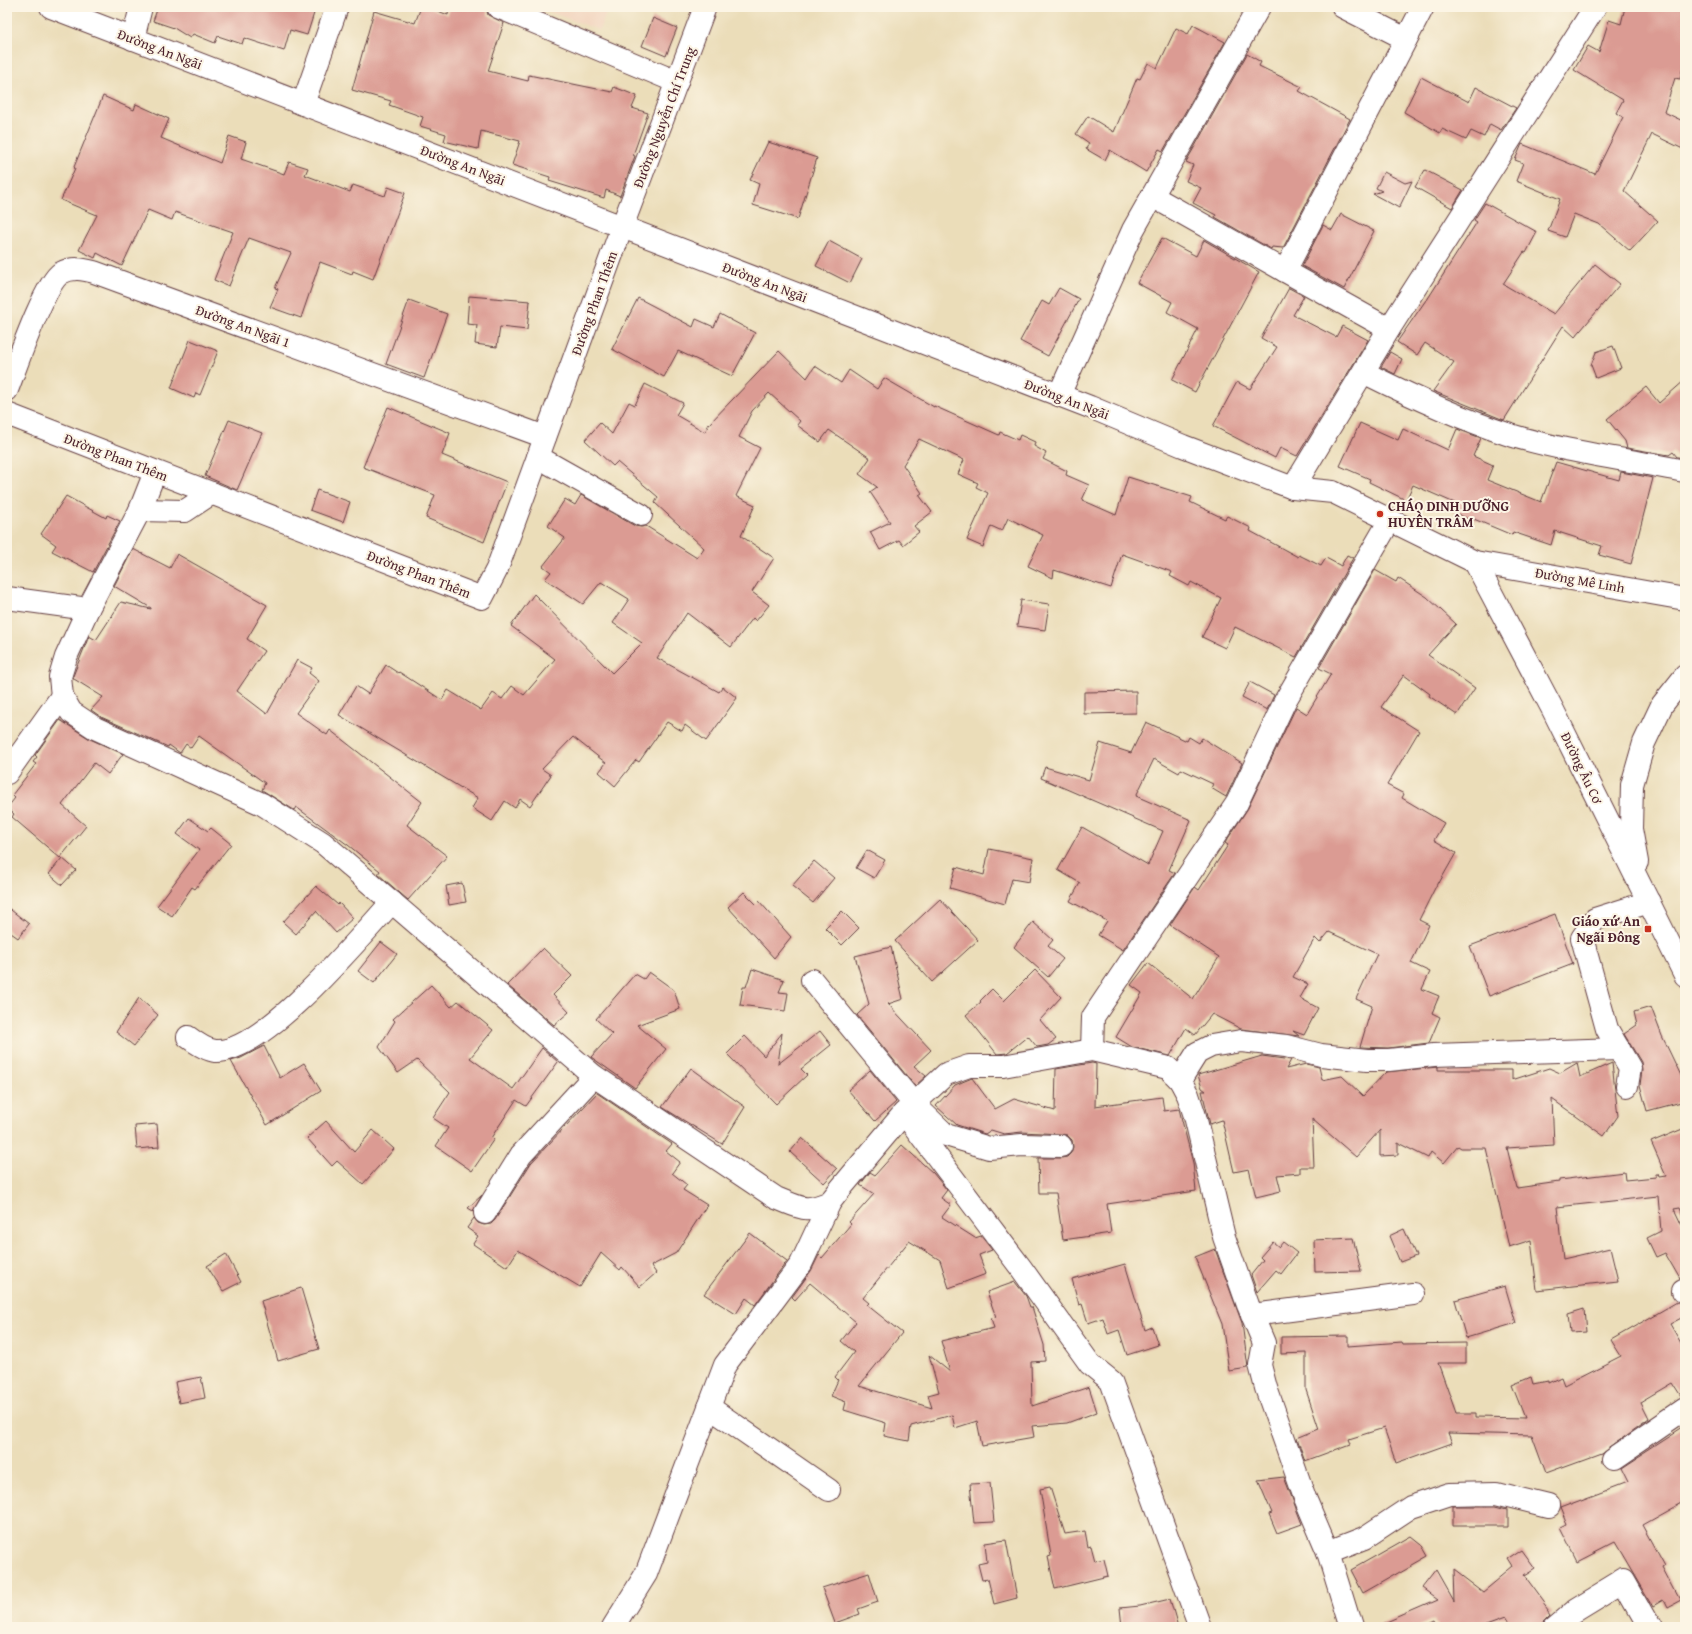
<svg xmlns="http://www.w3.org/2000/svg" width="1692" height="1634" viewBox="0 0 1692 1634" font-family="'Gentium Book Plus',serif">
  <rect width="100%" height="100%" fill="#fcf5e5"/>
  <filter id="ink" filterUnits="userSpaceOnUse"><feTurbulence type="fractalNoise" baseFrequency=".025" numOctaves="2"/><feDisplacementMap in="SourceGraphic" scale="8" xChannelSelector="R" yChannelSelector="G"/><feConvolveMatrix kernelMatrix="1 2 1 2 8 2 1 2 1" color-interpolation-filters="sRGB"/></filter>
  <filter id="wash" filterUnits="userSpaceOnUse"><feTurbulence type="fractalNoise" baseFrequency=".012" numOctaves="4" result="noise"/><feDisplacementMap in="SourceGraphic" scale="16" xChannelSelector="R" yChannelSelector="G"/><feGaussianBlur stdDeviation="0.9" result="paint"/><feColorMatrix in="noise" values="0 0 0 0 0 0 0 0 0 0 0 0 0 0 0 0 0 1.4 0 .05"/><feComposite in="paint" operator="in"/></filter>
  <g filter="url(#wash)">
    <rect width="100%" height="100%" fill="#ebddb9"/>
    <polygon fill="#f2d4be" points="536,7 609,7 599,30"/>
    <g id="blocks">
      <g fill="#db9b93">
        <polygon points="158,7 316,7 307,35 290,30 284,51 244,38 242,44 218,36 215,43 193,34 190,38 174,28 153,21"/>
        <polygon points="421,7 428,7 448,15 449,7 486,7 488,15 504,23 488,71 528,81 529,75 612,92 614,87 637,96 632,108 648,113 633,155 635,156 620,196 606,190 604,198 549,181 550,177 512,165 520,141 481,131 478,149 444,141 446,134 420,126 423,117 389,105 391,101 352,90 374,11 415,23"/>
        <polygon points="1625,7 1685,7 1685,58 1680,79 1675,78 1664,112 1685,122 1685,150 1652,134 1624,191 1658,221 1630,251 1599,224 1574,214 1565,237 1548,231 1560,199 1516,181 1523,163 1515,160 1522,144 1595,174 1623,117 1616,113 1623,100 1574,70 1588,46 1599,52 1609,20 1621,24"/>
        <polygon points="653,18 677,28 666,56 642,46"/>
        <polygon points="1193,25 1225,42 1163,151 1159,149 1146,172 1110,150 1105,160 1086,149 1089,143 1076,134 1088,116 1114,132 1137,78 1140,79 1148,63 1157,68 1176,28 1188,34"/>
        <polygon points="1247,54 1261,62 1259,66 1302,87 1299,91 1308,96 1350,119 1283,248 1272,247 1271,249 1215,217 1216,215 1193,203 1201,188 1186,181 1193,165 1186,162"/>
        <polygon points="1421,77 1469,102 1476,87 1516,108 1501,130 1490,124 1484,137 1471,131 1466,140 1442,129 1440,133 1404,112"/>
        <polygon points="103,96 134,110 136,104 169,119 161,138 220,163 229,136 246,142 241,159 284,174 289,162 308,168 305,175 350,192 353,185 385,196 388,187 405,193 373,279 353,271 352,274 320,262 301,318 270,307 278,289 275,288 291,253 249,238 229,286 214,280 233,232 175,212 172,220 148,210 122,266 97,253 95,258 79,250 97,215 61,200 75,168 74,167"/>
        <polygon points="768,142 817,158 798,219 753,205 759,184 750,180"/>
        <polygon points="1425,170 1463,190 1452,208 1415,187"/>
        <polygon points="1384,172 1405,183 1412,181 1399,208 1373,194 1382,191 1376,188"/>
        <polygon points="1485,203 1537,232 1526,253 1524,252 1503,284 1554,314 1595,264 1620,284 1575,337 1563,326 1504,420 1433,391 1454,362 1425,343 1417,355 1397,342 1426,300 1427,300 1477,222 1474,220"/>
        <polygon points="1341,214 1374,231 1344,289 1302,266 1323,225 1332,230"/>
        <polygon points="1162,238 1196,256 1204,240 1259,272 1195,392 1172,380 1198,329 1167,312 1172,302 1137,283"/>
        <polygon points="829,241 862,259 850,283 816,266"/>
        <polygon points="1059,288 1079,299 1048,356 1020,341 1042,301 1049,305"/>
        <polygon points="1289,288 1304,296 1293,315 1336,337 1342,326 1368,340 1297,456 1280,448 1275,458 1213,426 1237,382 1250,389 1277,347 1261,338"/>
        <polygon points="469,296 530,301 527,330 500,327 497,347 475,344 477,325 467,324"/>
        <polygon points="638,298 693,327 696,319 714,327 720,314 755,333 732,376 678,351 664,377 612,349"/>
        <polygon points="409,300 447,314 424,378 386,364"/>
        <polygon points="190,340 218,351 200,395 196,393 194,398 171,388"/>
        <polygon points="1613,346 1621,368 1596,378 1591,365 1596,352"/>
        <polygon points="779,351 807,378 815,366 841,383 849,370 877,389 884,378 934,407 934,406 999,435 1000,432 1018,440 1020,435 1035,442 1034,446 1046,453 1043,459 1067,471 1066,475 1089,485 1082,500 1116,515 1128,477 1192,497 1190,502 1225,519 1227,516 1251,528 1250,531 1298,557 1299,555 1321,566 1326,558 1341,566 1347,555 1353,558 1296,657 1235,627 1225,648 1202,637 1221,598 1191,582 1189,586 1170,576 1172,572 1122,554 1111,588 1054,570 1053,578 1028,566 1043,535 1008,518 1002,531 991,526 983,547 967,540 988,493 976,487 978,483 958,474 964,460 919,439 903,465 922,493 919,495 932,512 914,526 919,532 903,545 899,540 880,550 870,532 890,522 870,492 877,487 859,474 870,458 829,430 820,442 797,425 800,421 769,393 752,411 739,437 760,448 736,496 755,505 741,536 774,558 752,592 769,605 756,621 753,618 731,647 687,613 657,658 719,692 723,687 737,698 706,741 685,725 682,731 667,722 639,762 636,760 615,786 599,772 606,763 573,737 542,769 551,775 530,806 520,799 515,808 505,801 492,821 472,808 478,798 339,715 356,686 368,694 386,665 398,673 399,672 442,700 448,690 481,710 493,693 502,699 512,686 524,695 555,659 511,626 534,594 612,673 642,643 613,623 629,599 601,582 583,604 545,579 551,572 543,566 565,538 548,526 565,499 575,505 581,495 635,526 641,527 646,526 697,558 704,548 655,503 658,497 617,462 613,466 585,440 600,423 612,434 629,402 635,405 645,384 683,403 676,415 705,432 709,424"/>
        <polygon points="1390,352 1402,359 1395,374 1381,367"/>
        <polygon points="1685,380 1685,458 1677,457 1673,452 1669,455 1627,448 1625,441 1607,419 1646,387 1659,403"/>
        <polygon points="388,407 450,433 442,455 507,482 484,542 426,518 435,495 363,467"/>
        <polygon points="229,420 262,433 237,490 205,476"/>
        <polygon points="1360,423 1398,440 1403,429 1448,450 1457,429 1481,438 1473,456 1493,465 1487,480 1541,502 1556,462 1619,480 1621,472 1653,478 1631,564 1599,555 1602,546 1555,531 1551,545 1513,532 1512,535 1469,517 1468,519 1453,512 1457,504 1413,485 1406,500 1369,482 1370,479 1340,466"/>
        <polygon points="317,490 350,502 343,522 310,510"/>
        <polygon points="66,496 106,518 107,515 120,521 93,572 52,551 56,545 41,534"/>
        <polygon points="133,549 170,568 177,554 267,605 247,639 264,651 237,691 267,714 297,660 312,668 309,673 319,681 296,713 327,735 330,730 422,802 407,825 447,856 408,900 378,874 380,871 348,845 296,807 294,810 262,790 265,783 199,736 191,748 186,744 180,753 169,745 168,747 101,717 91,710 103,697 74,679 73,676 89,636 96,640 121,602 151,609 151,608 114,586"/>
        <polygon points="1375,570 1396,582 1398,578 1427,597 1456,624 1428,655 1475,688 1457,715 1429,696 1430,694 1404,675 1381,707 1419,731 1387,785 1404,794 1402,798 1444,823 1434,840 1456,853 1439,883 1438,882 1419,920 1429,925 1411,963 1430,972 1422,989 1439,996 1432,1013 1440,1017 1429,1043 1388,1048 1360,1047 1372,1006 1356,999 1377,954 1329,932 1320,943 1315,938 1293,977 1308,984 1300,998 1318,1008 1304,1035 1293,1031 1299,1036 1241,1029 1212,1014 1195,1035 1186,1028 1170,1056 1132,1047 1116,1037 1142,993 1131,985 1148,963 1193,999 1219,957 1170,925 1195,887 1199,890 1228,845 1225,843 1248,808 1296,707 1307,714 1331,674 1319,668"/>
        <polygon points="1021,600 1049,604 1045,630 1017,626"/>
        <polygon points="1250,682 1274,695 1267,710 1242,697"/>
        <polygon points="1136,691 1136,713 1084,714 1084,692"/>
        <polygon points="60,720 90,739 123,754 108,774 94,763 62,805 86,826 60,858 12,817 14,814 7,808 15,798 12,795 36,764 33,762 37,757 35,755"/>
        <polygon points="1146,722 1187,741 1189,737 1199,743 1202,738 1242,763 1226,797 1211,788 1213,784 1181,769 1179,773 1154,759 1136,796 1191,820 1169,870 1175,873 1123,950 1098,935 1107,921 1070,901 1080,883 1058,870 1082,827 1148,865 1163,831 1041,778 1045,767 1089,780 1100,743 1131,753"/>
        <polygon points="189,818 208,831 211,828 231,844 195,889 192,887 172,916 157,906 199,850 177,834"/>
        <polygon points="989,849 1033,858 1029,882 1012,879 1005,904 950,888 956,867 984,875"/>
        <polygon points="867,850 885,860 874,878 856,868"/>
        <polygon points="62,858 76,870 62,885 49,874"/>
        <polygon points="814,861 834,878 813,903 792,886"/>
        <polygon points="462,883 466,902 449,905 446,886"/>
        <polygon points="316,886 338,905 339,903 353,918 336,933 316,911 296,934 283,922"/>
        <polygon points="744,892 756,904 759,901 791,937 774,958 728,907"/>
        <polygon points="940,899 978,940 932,982 895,941"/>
        <polygon points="7,907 29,924 18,938 7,930"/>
        <polygon points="842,911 859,928 842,945 825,928"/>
        <polygon points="1555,914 1573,964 1489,996 1470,946"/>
        <polygon points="1033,922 1053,940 1048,946 1063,959 1048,977 1014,947"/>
        <polygon points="381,942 397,954 374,983 358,971"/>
        <polygon points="891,947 903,999 888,1004 931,1050 914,1066 926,1076 915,1086 857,1015 869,1004 855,956"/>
        <polygon points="543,948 572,976 553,995 569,1012 554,1025 507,985"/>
        <polygon points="752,969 784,980 779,992 788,993 785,1011 740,1005 743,987 746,987"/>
        <polygon points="1035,970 1061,997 1040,1020 1056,1039 1048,1045 1037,1047 1028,1036 1007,1053 997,1054 966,1015 981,1002 980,1001 992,989 1004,1001"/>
        <polygon points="649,972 674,990 680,1009 637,1025 666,1049 635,1088 591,1057 612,1034 596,1019 635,974 644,979"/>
        <polygon points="431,985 451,1007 458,1001 493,1030 470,1058 513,1089 542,1048 558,1062 526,1106 516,1100 491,1138 494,1139 472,1171 436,1146 448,1128 433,1118 450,1092 417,1060 398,1073 379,1047 395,1021 393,1019"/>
        <polygon points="139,998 158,1015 134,1046 116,1032"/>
        <polygon points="1651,1007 1662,1036 1685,1084 1685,1101 1647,1111 1640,1085 1642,1070 1641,1062 1624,1034 1637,1025 1634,1012"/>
        <polygon points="820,1031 831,1045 801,1069 807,1075 776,1104 727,1054 745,1036 764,1056 782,1033 778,1064"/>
        <polygon points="264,1046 280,1078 304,1063 321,1091 267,1125 231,1061 241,1058"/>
        <polygon points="1262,1056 1291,1060 1286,1069 1306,1064 1319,1067 1322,1080 1342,1076 1363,1096 1386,1072 1438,1067 1438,1070 1512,1070 1512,1080 1549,1068 1560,1073 1577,1063 1580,1077 1612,1063 1618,1116 1604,1136 1552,1099 1554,1145 1507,1148 1517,1188 1559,1182 1559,1180 1624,1172 1625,1180 1656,1177 1656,1174 1658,1174 1659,1177 1666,1176 1651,1142 1685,1128 1685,1221 1680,1208 1674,1209 1685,1232 1685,1278 1680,1279 1665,1253 1656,1257 1647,1238 1661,1231 1658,1196 1557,1207 1563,1259 1610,1248 1618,1281 1537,1290 1531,1240 1509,1247 1486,1148 1461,1148 1458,1146 1444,1163 1431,1152 1428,1158 1398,1143 1398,1155 1380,1156 1380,1130 1356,1157 1312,1119 1314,1167 1300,1167 1300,1173 1277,1175 1281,1191 1256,1197 1249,1169 1234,1172 1222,1120 1210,1124 1202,1091 1206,1091 1202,1088 1198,1075"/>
        <polygon points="1092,1063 1096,1064 1095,1106 1162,1097 1164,1111 1179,1109 1193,1163 1196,1191 1107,1204 1111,1233 1063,1240 1056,1193 1039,1193 1038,1158 1061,1158 1067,1157 1071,1153 1073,1147 1072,1140 1067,1135 1061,1134 1022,1132 1004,1134 991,1130 985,1134 957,1125 936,1106 955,1085 972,1078 995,1109 1014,1099 1055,1111 1056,1069"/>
        <polygon points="691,1068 745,1107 722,1144 662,1107"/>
        <polygon points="870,1070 896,1102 875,1121 848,1090"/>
        <polygon points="597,1093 672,1144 666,1151 680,1162 672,1173 687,1185 683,1190 707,1205 676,1253 651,1266 656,1273 640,1287 622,1267 620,1270 601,1253 580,1287 518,1250 507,1267 473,1244 478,1236 467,1228 474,1218 478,1223 484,1225 491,1224 495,1220 531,1163"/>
        <polygon points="326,1121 354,1152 373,1130 394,1149 363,1184 337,1161 332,1166 307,1138"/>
        <polygon points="157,1124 159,1147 137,1149 135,1126"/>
        <polygon points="802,1138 837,1169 824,1183 790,1152"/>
        <polygon points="902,1145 933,1173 947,1190 941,1198 951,1205 942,1217 975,1238 981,1236 992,1250 979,1255 986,1274 949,1288 940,1260 909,1241 863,1298 869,1303 867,1305 902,1333 859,1386 932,1408 928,1395 939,1392 929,1355 950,1372 941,1341 994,1328 991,1318 996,1317 987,1292 1015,1282 1026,1296 1030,1307 1032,1307 1044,1345 1045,1361 1031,1362 1032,1406 1089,1387 1097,1412 1067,1423 1032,1426 1034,1437 982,1446 977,1421 955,1428 952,1415 911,1426 909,1441 884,1436 886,1423 844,1410 846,1402 831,1396 838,1380 835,1377 854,1352 841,1341 856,1322 810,1283 795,1300 792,1297 811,1271 819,1255 822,1258 851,1224 849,1222 874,1194 860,1185 870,1172 875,1175"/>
        <polygon points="482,1195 473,1211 468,1208"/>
        <polygon points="1404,1229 1416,1256 1400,1262 1389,1236"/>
        <polygon points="750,1233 787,1261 755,1305 746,1298 736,1314 704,1294"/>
        <polygon points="1353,1238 1361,1271 1315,1272 1314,1240"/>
        <polygon points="1273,1242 1279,1247 1283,1242 1297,1253 1281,1274 1276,1270 1257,1292 1251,1275 1263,1260 1260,1257"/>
        <polygon points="1215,1249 1242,1323 1248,1368 1229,1371 1222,1324 1195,1257"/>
        <polygon points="226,1254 241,1282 223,1291 207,1266"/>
        <polygon points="1125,1264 1145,1330 1152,1327 1158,1345 1127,1355 1119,1330 1108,1334 1103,1318 1088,1323 1082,1304 1079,1305 1072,1279"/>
        <polygon points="1505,1286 1516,1323 1466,1338 1455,1300"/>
        <polygon points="301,1288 319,1349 278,1361 261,1301"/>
        <polygon points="1677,1302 1685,1303 1685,1316 1670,1324 1685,1350 1685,1397 1682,1397 1673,1383 1641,1402 1649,1418 1601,1453 1546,1473 1532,1435 1448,1433 1452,1443 1396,1463 1384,1428 1349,1439 1351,1444 1305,1461 1297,1438 1319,1429 1306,1390 1306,1353 1281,1354 1281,1337 1348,1336 1348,1346 1402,1342 1403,1344 1466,1343 1466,1363 1438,1363 1456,1413 1476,1413 1476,1417 1525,1418 1512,1385 1531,1377 1533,1384 1548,1381 1548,1383 1561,1377 1564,1385 1621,1356 1611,1340"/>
        <polygon points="1584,1309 1586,1331 1570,1332 1568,1314"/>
        <polygon points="201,1377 205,1398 179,1403 175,1382"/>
        <polygon points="1685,1426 1685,1501 1644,1524 1666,1564 1663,1566 1681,1600 1666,1608 1662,1600 1652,1606 1615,1543 1578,1562 1561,1528 1567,1525 1560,1508 1626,1483 1619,1469"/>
        <polygon points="1284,1477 1302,1524 1277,1533 1269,1514 1272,1513 1258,1480"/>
        <polygon points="990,1483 994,1522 974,1523 970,1484"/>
        <polygon points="1050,1487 1065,1534 1085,1531 1088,1547 1091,1546 1095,1561 1104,1559 1108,1576 1055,1589 1048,1557 1051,1556 1040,1489"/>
        <polygon points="1453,1506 1495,1506 1507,1509 1507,1526 1453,1526"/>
        <polygon points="1411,1536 1421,1544 1428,1556 1363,1593 1351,1570"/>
        <polygon points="1006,1540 1017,1598 994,1604 988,1579 982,1580 978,1564 987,1562 985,1543"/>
        <polygon points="1522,1550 1535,1568 1524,1575 1552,1613 1543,1622 1543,1627 1512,1627 1505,1616 1475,1627 1438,1627 1435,1619 1418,1627 1376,1627 1438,1600 1423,1589 1437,1571 1454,1601 1453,1569 1483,1592 1512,1568 1507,1560"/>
        <polygon points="869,1573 878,1602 858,1609 860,1614 835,1623 822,1588"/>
        <polygon points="1170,1599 1178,1627 1122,1627 1120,1608 1140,1606"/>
      </g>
    </g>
  </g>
  <g filter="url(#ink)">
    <use href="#blocks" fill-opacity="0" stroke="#623c40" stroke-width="1"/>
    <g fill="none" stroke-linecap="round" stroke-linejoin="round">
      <defs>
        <g id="minor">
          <polyline points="498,7 677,82"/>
          <polyline points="1343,7 1406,39"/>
          <polyline points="133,39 141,7"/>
          <polyline points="303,104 337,7"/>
          <polyline points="1152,196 1285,271 1423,7"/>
          <polyline points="1285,271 1389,329"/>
          <path d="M1365 373C1411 396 1458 418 1507 434 1564 452 1626 459 1685 471"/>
          <path d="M7 390C16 367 44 284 61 273 72 267 83 269 94 272L545 437"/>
          <polyline points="1059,395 1133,230 1259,7"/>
          <polyline points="7,414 482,598 497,569 622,227 705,7"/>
          <polyline points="538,457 641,515"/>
          <polyline points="1293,488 1389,329 1595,7"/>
          <path d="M212 493 185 511 140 510 88 609 66 657 60 677 62 696 71 712 95 728 262 804 323 843 594 1076 776 1198C802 1208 804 1213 830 1202"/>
          <polyline points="140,510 155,472"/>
          <polyline points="7,598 88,609"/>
          <polyline points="7,773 62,696"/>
          <polyline points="812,980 914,1104 946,1135 989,1148 1022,1145 1061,1146"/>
          <path d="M188 1037C196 1043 206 1050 215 1051 262 1055 360 937 392 902"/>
          <polyline points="1092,1050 1093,1017 1237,803 1285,701 1390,520"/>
          <polyline points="1180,1080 1197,1053 1211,1046 1241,1041 1286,1046 1321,1055 1367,1060 1389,1060 1434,1055 1619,1049"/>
          <polyline points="1627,1086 1630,1068 1607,1029 1582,938 1595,919 1649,902"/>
          <polyline points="904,1113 1021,1268 1090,1364 1111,1381 1200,1627"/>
          <polyline points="485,1213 521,1155 594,1076"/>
          <polyline points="1683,1291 1685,1290"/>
          <polyline points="1252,1315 1413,1294"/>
          <polyline points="709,1407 829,1490"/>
          <polyline points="1612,1459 1685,1409"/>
          <polyline points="1328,1552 1364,1538 1411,1507 1450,1494 1496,1493 1548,1506"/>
          <polyline points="613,1627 646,1574 725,1365 801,1264 830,1202 841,1188 904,1113 946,1074 969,1066 1003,1066 1092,1050 1168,1068 1180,1080 1188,1095 1195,1116 1224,1237 1248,1305 1264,1343 1260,1365 1266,1388 1305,1498 1328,1552 1351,1627"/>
          <polyline points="1555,1627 1574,1611 1623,1581 1649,1627"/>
        </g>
        <g id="major">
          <polyline points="51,7 1090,407 1183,446 1293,488 1333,492 1475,562 1685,599"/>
          <polyline points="1475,562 1553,710 1685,975"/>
          <polyline points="1637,862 1631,829 1632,785 1644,743 1662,705 1685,676"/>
        </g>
      </defs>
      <use href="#minor" stroke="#623c40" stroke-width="24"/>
      <use href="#major" stroke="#623c40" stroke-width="24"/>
      <use href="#minor" stroke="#fff" stroke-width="22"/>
      <use href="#major" stroke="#fff" stroke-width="22"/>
    </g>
  </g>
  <g fill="#c8321e" stroke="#fcf5e5" stroke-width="1.5">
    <circle cx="1380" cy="514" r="4"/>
    <rect x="1644" y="925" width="8" height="8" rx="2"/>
  </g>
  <g text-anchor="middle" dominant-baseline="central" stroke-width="4" stroke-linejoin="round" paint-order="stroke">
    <g font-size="14" fill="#4a1f2b" stroke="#fcf5e5">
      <text transform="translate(160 49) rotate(21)">Đường An Ngãi</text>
      <text transform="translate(664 117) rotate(-69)">Đường Nguyễn Chí Trung</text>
      <text transform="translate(463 165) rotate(21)">Đường An Ngãi</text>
      <text transform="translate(765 282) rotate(21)">Đường An Ngãi</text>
      <text transform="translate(594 303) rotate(-70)">Đường Phan Thêm</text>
      <text transform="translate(243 326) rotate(20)">Đường An Ngãi 1</text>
      <text transform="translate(1067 399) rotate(21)">Đường An Ngãi</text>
      <text transform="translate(116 457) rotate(21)">Đường Phan Thêm</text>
      <text transform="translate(419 574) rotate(21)">Đường Phan Thêm</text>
      <text transform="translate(1580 580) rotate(10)">Đường Mê Linh</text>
      <text transform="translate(1582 768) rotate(64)">Đường Âu Cơ</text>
    </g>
    <g font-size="14" font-weight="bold" fill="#4a1f2b" stroke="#fcf5e5" text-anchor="start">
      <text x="1388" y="506">CHÁO DINH DƯỠNG<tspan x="1388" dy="16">HUYỀN TRÂM</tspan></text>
      <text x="1640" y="921" text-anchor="end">Giáo xứ An<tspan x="1640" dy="16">Ngãi Đông</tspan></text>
    </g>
  </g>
  <rect width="1692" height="1634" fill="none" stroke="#fcf5e5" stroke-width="24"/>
</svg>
